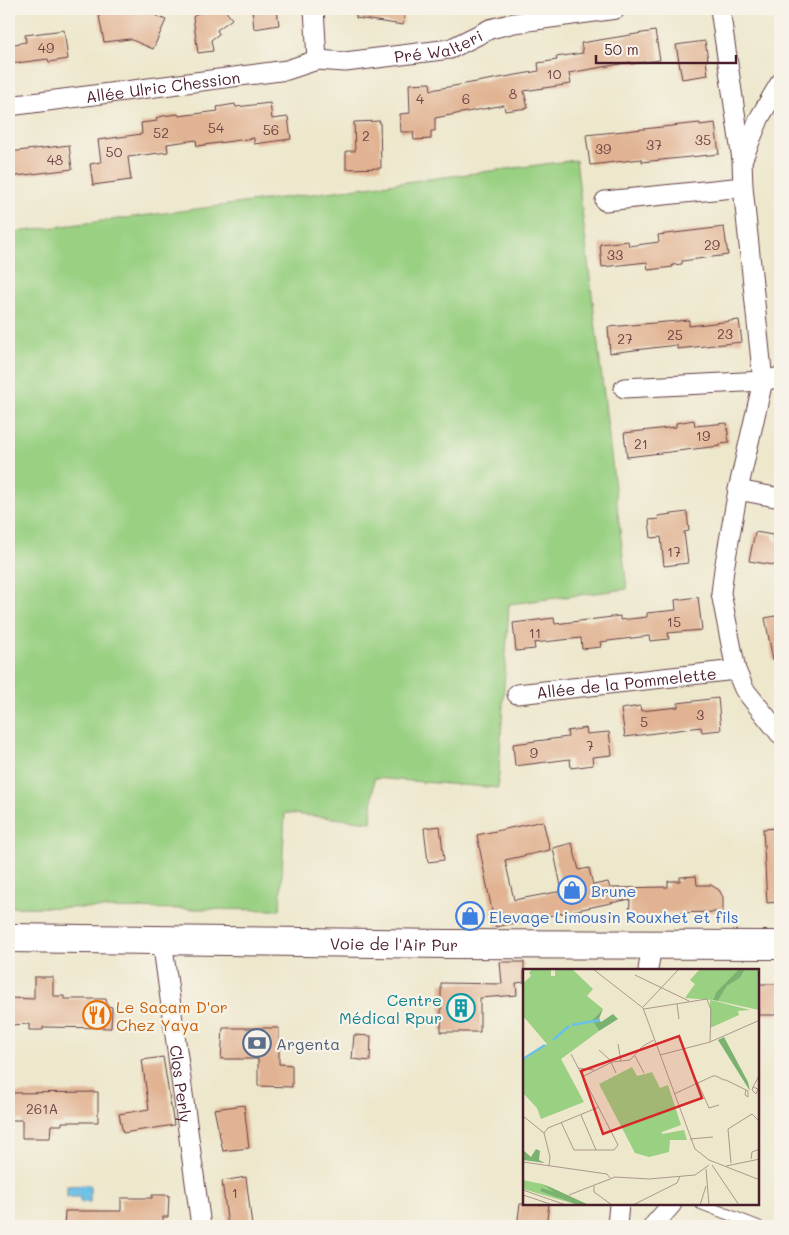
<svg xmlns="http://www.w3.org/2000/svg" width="789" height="1235" viewBox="0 0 789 1235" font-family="Mali,sans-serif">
  <rect width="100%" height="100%" fill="#f7f3e8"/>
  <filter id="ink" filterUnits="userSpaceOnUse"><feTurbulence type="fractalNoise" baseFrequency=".02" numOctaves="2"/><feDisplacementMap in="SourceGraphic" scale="10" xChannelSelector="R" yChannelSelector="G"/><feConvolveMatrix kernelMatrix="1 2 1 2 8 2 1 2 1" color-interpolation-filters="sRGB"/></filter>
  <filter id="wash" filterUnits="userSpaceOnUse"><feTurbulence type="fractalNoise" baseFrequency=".0096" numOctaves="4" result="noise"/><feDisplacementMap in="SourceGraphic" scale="20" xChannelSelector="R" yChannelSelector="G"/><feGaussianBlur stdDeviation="1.12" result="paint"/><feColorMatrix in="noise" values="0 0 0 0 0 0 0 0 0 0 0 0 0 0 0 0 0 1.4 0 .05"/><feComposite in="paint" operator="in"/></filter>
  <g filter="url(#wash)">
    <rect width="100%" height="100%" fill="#ede7cc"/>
    <polygon fill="#99d082" stroke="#727856" points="576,160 627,589 509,604 498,788 374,778 371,822 285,813 280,910 9,907 9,233"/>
    <polygon fill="#6bc0e7" stroke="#5a7089" points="90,1185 90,1202 80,1202 80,1197 67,1197 67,1186"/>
    <g id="blocks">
      <g fill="#e1b393">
        <polygon points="115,9 140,9 166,20 153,49 130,39 104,42 98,11"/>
        <polygon points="204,9 224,9 232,19 217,30 219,34 211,40 213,51 198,53 193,17"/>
        <polygon points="252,9 277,9 279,25 254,29"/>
        <polygon points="356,9 405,9 403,25 356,18"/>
        <polygon points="64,30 68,59 49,62 48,59 9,64 9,45 26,42 25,35"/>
        <polygon points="655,31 660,60 631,64 631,62 569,73 571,84 524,91 528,108 505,111 504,105 435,118 435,131 431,131 431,139 414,140 413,132 401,132 400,114 410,113 409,84 430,83 431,90 539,71 538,63 557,60 556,57 583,53 581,43"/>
        <polygon points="705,41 708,59 706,60 708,75 682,79 676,45"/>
        <polygon points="270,103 272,119 288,117 291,139 254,144 254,138 197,146 196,140 167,144 168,152 128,157 131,180 93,185 90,164 101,162 98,140 142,134 141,123 157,121 156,118 163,116 178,114 179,116 218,111 217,107 235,104 236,107"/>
        <polygon points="380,121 381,168 346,169 346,151 355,151 354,122"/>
        <polygon points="700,123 700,125 715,123 719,154 642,162 642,159 590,165 586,135"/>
        <polygon points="69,145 72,169 9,177 9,152"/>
        <polygon points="724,227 728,255 682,261 682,264 672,265 673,267 648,270 647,262 602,267 600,244 628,241 629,246 659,242 658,235"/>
        <polygon points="689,320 689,326 739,320 742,342 677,349 677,345 610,353 608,327"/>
        <polygon points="694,420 695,426 727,423 729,443 720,444 720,446 627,457 624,433 676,427 676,423"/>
        <polygon points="687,512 689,531 684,532 688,563 664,566 661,537 651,538 649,520 659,519 658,516"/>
        <polygon points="755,532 773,535 773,540 780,542 780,566 749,561"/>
        <polygon points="698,597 702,630 668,633 669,639 650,641 649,636 600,642 601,647 582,649 581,638 534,643 535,649 516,651 513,623 554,618 555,624 620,616 620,620 647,617 647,613 676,610 675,600"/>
        <polygon points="780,615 780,660 773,660 765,618"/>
        <polygon points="718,698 721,730 702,732 701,727 625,737 621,709 640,706 641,711 678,707 678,703"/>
        <polygon points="586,728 587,734 609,732 612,755 592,757 593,765 571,768 570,759 515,766 513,744 568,737 567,731"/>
        <polygon points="543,821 550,850 505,860 514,900 562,891 553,848 572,843 579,870 589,868 593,885 608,882 610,888 668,887 668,881 680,881 680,877 696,876 697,885 711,885 719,890 723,897 723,912 663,913 662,919 629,919 630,899 496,927 490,911 492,911 477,835"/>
        <polygon points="440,826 444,860 428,862 424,828"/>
        <polygon points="780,828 780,902 767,903 763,829"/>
        <polygon points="500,962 524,962 524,982 516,983 517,995 480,998 480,1032 441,1032 441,983 502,984"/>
        <polygon points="34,977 53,977 53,996 64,996 64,999 106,999 107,1006 112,1007 111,1028 43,1027 43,1030 29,1030 29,1024 9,1025 9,998 34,999"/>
        <polygon points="758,984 780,984 780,1009 777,1009 777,1015 758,1015"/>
        <polygon points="223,1028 279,1028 279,1064 292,1065 292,1087 258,1086 258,1059 221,1059"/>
        <polygon points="354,1035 371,1036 370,1061 352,1059"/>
        <polygon points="163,1057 174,1125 123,1133 119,1114 149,1109 142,1060"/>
        <polygon points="98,1092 98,1122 62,1122 62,1125 51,1125 50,1138 22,1138 22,1120 9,1120 9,1093"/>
        <polygon points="244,1105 249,1148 223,1151 214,1109"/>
        <polygon points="246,1177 252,1226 228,1226 222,1181"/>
        <polygon points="152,1195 169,1195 168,1217 163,1217 163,1226 64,1226 65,1211 121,1211 121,1198 152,1198"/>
        <polygon points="520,1204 549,1204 546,1226 517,1226"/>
      </g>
    </g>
  </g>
  <g filter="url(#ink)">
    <use href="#blocks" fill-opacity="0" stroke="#623d43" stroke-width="1"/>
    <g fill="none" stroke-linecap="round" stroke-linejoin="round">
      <defs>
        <polyline id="service" points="701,1204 758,1226"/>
        <g id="minor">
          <polyline points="314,9 317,60"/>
          <polyline points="720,9 742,160 743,187 763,381 738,490 724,569 721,593 736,670 744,689 780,734"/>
          <path id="s1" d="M9 106 287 70 317 60 345 62 450 49 490 29 514 23 616 9"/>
          <polyline points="743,158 760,117 780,83"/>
          <polyline points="605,201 743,187"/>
          <polyline points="624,388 763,381 780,377"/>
          <polyline points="738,490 780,498"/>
          <path id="s2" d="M517 694 736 670"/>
          <path id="s3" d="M162 940 201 1226"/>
          <polyline points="648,970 652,944"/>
          <polyline points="617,1226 619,1204"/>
          <polyline points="653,1226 672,1204"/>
        </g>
        <g id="primary">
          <path id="s4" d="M9 938 447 944 780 945"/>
        </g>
      </defs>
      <use href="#service" stroke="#623d43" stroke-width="12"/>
      <use href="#minor" stroke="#623d43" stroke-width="21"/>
      <use href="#primary" stroke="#623d43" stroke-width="30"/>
      <use href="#service" stroke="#fff" stroke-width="10"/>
      <use href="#minor" stroke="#fff" stroke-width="19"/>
      <use href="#primary" stroke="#fff" stroke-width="28"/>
    </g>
  </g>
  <defs>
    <symbol id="shop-ring" viewBox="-11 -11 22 22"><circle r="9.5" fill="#f7f3e8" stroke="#3f7fe0" stroke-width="1.5"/><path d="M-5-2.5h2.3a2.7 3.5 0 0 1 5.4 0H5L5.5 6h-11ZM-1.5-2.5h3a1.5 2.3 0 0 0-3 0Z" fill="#3f7fe0"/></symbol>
    <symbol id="building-ring" viewBox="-11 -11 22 22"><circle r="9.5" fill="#f7f3e8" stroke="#0f9aa8" stroke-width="1.5"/><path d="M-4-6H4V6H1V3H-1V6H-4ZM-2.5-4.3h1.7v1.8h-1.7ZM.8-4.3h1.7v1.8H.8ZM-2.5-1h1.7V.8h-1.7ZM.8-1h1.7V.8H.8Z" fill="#0f9aa8"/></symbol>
    <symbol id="restaurant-ring" viewBox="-11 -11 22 22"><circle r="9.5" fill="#f7f3e8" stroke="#e8710a" stroke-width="1.5"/><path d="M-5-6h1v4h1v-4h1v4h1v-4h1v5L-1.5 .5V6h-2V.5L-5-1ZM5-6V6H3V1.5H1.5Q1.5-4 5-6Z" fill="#e8710a"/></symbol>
    <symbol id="bank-ring" viewBox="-11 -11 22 22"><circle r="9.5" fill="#f7f3e8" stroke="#5c6f8a" stroke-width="1.5"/><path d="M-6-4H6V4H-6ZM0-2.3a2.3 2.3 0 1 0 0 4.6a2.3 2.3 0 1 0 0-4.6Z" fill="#5c6f8a"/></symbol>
  </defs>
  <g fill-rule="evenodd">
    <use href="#shop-ring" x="556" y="874" width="32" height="32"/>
    <use href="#shop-ring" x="454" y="900" width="32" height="32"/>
    <use href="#building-ring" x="445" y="992" width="32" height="32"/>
    <use href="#restaurant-ring" x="81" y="999" width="32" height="32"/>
    <use href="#bank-ring" x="241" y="1027" width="32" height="32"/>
  </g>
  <g text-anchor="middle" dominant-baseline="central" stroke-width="4.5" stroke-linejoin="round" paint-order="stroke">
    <g font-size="14" fill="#704445">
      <text x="46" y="47">49</text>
      <text x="554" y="73">10</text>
      <text x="513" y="93">8</text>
      <text x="420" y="98">4</text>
      <text x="466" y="98">6</text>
      <text x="216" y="127">54</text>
      <text x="271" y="129">56</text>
      <text x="161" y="132">52</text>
      <text x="366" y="135">2</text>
      <text x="703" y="139">35</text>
      <text x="654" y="144">37</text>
      <text x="603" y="148">39</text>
      <text x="114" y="151">50</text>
      <text x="55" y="159">48</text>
      <text x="712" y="244">29</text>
      <text x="615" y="254">33</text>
      <text x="725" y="333">23</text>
      <text x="675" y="334">25</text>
      <text x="625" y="338">27</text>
      <text x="703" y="435">19</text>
      <text x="641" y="443">21</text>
      <text x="674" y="551">17</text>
      <text x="674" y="621">15</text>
      <text x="535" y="632">11</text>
      <text x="700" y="714">3</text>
      <text x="644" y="721">5</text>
      <text x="590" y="745">7</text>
      <text x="534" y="752">9</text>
      <text x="42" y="1108">261A</text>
      <text x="235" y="1192">1</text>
    </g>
    <g font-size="16" fill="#4a1f2b" stroke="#f7f3e8">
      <text stroke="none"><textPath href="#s1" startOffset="435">Pré Walteri</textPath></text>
      <text stroke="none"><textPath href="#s1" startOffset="155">Allée Ulric Chession</textPath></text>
      <text stroke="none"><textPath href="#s2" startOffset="110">Allée de la Pommelette</textPath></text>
      <text stroke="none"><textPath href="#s4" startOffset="385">Voie de l'Air Pur</textPath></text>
      <text stroke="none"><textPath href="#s3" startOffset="145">Clos Perly</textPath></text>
    </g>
    <g font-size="16" fill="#366cbe" stroke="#f7f3e8" text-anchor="start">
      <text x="591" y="890">Brune</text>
      <text x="489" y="916">Elevage Limousin Rouxhet et fils</text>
    </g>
    <g font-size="16" fill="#0d838f" stroke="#f7f3e8" text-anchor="end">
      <text x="442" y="999">Centre<tspan x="442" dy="18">Médical Rpur</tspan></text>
    </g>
    <g font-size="16" fill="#c56008" stroke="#f7f3e8" text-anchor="start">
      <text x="116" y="1006">Le Sacam D'or<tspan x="116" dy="18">Chez Yaya</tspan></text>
    </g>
    <g font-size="16" fill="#4e5e75" stroke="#f7f3e8" text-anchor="start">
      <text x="276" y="1043">Argenta</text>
    </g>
  </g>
  <g transform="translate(523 969)">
    <rect width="236" height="236" fill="#ede7cc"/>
    <path d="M9 0H28V7H32V1L49 0 70 20 64 27 80 40 69 51 76 62 38 90 61 133 18 150 14 139 0 124V91L24 75 0 47V14L8 7 6 4ZM177 0H216L193 23 190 31 162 29 172 15 167 11ZM222 0H236V41L195 32 204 17 217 9ZM187 31 192 32 227 41 215 42 216 46 187 59ZM109 98 114 107 129 103 137 119 145 116 158 156 139 163V165L161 161 164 171H147L146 183 126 188 112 184 76 115ZM0 211 19 215 38 226 36 229 55 236 0 220Z" fill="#99d082"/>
    <path d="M216 0H222L217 9 204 17 195 32 190 31 193 23ZM80 40 76 50 78 53 90 45 95 50 76 62 69 51ZM201 68 225 113 227 122 195 71ZM13 180 17 182 16 191 22 194 0 191V181L8 188ZM19 215 27 218 66 236H55L17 222 19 219 31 223Z" fill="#7ab270"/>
    <path fill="none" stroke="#6bc0e7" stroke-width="2.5" d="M49 56 77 51M30 71 46 57M0 90 22 76"/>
    <path fill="none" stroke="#ac978c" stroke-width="1" d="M70 0 120 39 172 180 186 191 237 211M112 6 166 32M154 35 156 50M120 38 156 0M121 40 184 30 188 41 187 73M95 75 98 92M76 81 87 91 93 104M137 86 187 73 237 51M112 87 121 104M55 99 71 101M59 108 89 93 107 91 120 77 131 71M174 112 186 139 196 136M230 118 235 120 233 125 229 121 230 118 237 105M151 125 190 107H193L201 111H203L225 122V128L222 126 223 121M58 146 73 181M0 147 21 164M38 153 51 181H91L95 176 48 85M21 164 25 159 76 138M21 164 27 188 26 197M167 170 190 168M228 190 229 183 237 180M0 193 84 205 87 209M208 194 205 160 229 145 237 153M189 196 216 236M203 197 237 190M183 200 186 236M71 217V223L89 236M0 221 43 236M0 226 30 236M46 226 92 208 126 210 172 206 186 196M110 236 154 214 157 207M177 236 183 217"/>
    <path fill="#d62828" fill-opacity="0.15" stroke="#d62828" stroke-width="2.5" d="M156 67 179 129 80 165 58 102Z"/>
    <rect width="236" height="236" fill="none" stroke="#4a1f2b" stroke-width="2.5"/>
  </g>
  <rect width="789" height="1235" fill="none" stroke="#f7f3e8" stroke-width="30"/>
  <path d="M596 55v8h140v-8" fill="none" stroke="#4a1f2b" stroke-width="2.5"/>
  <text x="604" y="55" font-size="15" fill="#4a1f2b" stroke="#f7f3e8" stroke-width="4" paint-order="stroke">50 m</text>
</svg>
